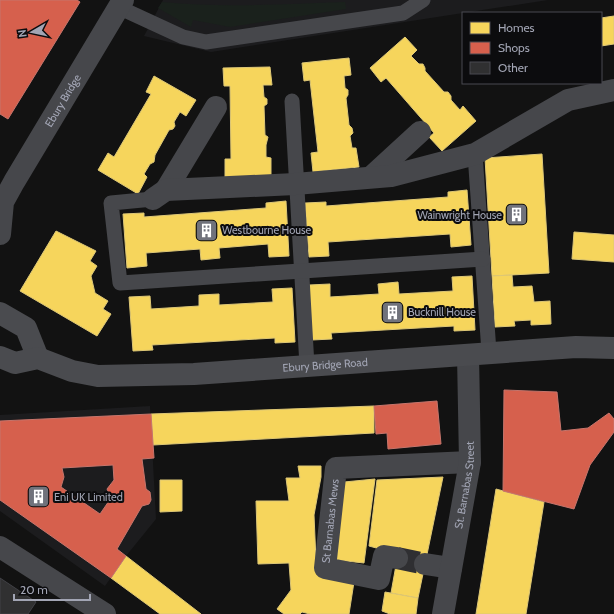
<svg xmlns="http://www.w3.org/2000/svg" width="614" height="614" viewBox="0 0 614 614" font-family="Cabin,sans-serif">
  <rect width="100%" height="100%" fill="#121212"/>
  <g fill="#1c1c1e">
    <polygon points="163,0 548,0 211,52 144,36"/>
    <polygon points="150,406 156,519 126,556 105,586 0,511 0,415"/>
  </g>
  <path fill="#1a211c" d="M162 2C223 8 284 4 345 2L346 9 230 27 193 20 191 27 158 8Z"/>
  <g fill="#f6d55c" stroke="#ddc776">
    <polygon points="614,16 614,44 601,46 601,18"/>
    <polygon points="405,37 417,50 411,56 419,64 423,64 425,68 425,71 444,92 448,92 451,96 451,100 460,110 463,106 476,121 442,151 429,137 434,133 386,78 381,82 370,68"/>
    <polygon points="349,58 351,75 344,76 345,88 348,90 348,95 346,98 349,125 352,128 353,133 350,136 352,148 356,148 359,167 313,172 311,153 318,152 310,80 304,81 302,63"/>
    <polygon points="270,67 272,85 263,85 264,97 267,99 267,104 264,106 265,135 268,137 266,145 266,157 271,158 271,177 225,178 225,159 231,159 230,86 224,86 223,68"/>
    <polygon points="154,76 196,100 186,116 180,112 174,122 175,126 173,129 169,130 155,155 154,162 150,164 144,174 147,177 138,194 98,170 108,153 114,157 151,94 146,92"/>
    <polygon points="542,154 549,273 492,276 485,158"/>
    <polygon points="467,190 471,245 451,247 450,234 328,242 329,256 309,257 305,203 326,202 326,206 448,197 448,192"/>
    <polygon points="286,201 289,256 269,257 268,244 219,248 220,258 201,260 200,249 146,253 147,266 127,268 123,214 144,213 144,217 266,208 266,203"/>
    <polygon points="56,231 96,251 90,261 97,266 91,276 95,293 108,301 103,309 111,314 97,336 20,291"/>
    <polygon points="574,232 614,235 614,262 572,259"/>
    <polygon points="512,275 513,287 532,286 534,302 550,301 551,324 531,325 531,320 514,321 515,326 495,327 492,276"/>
    <polygon points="472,276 475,330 454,331 454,326 331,333 332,339 312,340 309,285 330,284 330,297 379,294 378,284 398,282 399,294 453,291 452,277"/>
    <polygon points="292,288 295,342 275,343 275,338 152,345 153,350 133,351 129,297 150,296 151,309 199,306 199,295 219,294 219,305 273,302 272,289"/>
    <polygon points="374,406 374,433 153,445 151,414"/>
    <polygon points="298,466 321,466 321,477 314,515 316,561 354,582 349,614 310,614 302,612 300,614 284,614 277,609 291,590 289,563 258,564 256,501 289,501 286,478 300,478"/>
    <polygon points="443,477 418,598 391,593 398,554 369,546 377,480"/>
    <polygon points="375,479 364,563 336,560 344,482"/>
    <polygon points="160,480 182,480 182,511 160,512"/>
    <polygon points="496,489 544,502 526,614 476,614"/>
    <polygon points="126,556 201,614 160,614 111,578"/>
    <polygon points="385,592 418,598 416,614 390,614 382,611"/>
  </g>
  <g fill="#d6604d" stroke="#c6756c" fill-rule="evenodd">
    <polygon points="0,0 77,0 80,2 8,119 0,114"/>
    <polygon points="504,390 557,392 561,431 588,428 609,413 614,419 614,432 590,465 574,509 503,491"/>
    <polygon points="437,401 441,444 388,449 387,433 376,434 374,406"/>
    <path d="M151 414 154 458 142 459 146 489 150 492 151 500 149 504 142 506 117 549 126 556 111 578 0 500V421ZM113 465 114 480 107 489 111 498 100 514 61 487 64 477 62 468Z"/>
  </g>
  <polygon fill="#303031" stroke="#414146" points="0,578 36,602 28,614 0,614"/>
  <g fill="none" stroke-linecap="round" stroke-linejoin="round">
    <polyline stroke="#2f2f32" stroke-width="22" stroke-dasharray="22 11" stroke-linecap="butt" points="397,558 425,564"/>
    <g stroke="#46474b" stroke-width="15">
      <polyline points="118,7 183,37 206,42 403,13 423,0"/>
      <polyline points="292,101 307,366"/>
      <polyline points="475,154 489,352"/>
      <polyline points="153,199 111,203 120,283 483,259"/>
    </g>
    <g stroke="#46474b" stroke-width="22">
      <polyline points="371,177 420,132"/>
      <polyline points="166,190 216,107"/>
      <polyline points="153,199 166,190 295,184 391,176 475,154 568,100 614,90"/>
      <polyline points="0,547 105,614"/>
      <path id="s1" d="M397 558 384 556 379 579 325 568 336 468 470 462"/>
      <polyline points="425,564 451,568"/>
      <path id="s2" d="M443 614 470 462 468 355"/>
    </g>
    <path stroke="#46474b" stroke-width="22" id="s3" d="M0 234 3 202 14 182 123 0"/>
    <g stroke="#4a4b4f" stroke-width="22">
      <polyline points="0,313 26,328 38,358"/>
      <path id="s4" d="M0 357 15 363 38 358 72 371 98 376 194 374 576 347 614 348"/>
    </g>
  </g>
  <defs>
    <symbol id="building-square" viewBox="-11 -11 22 22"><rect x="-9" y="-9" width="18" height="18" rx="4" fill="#70727b" stroke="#0c0c0e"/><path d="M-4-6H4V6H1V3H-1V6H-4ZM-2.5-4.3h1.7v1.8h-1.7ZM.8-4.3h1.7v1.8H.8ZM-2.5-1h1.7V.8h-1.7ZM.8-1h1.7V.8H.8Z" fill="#fff"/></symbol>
  </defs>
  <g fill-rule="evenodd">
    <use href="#building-square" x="504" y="202" width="25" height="25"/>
    <use href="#building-square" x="194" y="218" width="25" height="25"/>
    <use href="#building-square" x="380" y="300" width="25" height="25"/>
    <use href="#building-square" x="26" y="484" width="25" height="25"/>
  </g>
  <g text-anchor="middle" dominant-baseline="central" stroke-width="4" stroke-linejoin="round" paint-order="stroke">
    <g font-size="11" fill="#a2a5b4" stroke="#0c0c0e">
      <text stroke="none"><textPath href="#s3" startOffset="150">Ebury Bridge</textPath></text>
      <text stroke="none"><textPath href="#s4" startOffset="330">Ebury Bridge Road</textPath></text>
      <text stroke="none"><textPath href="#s2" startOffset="131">St. Barnabas Street</textPath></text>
      <text stroke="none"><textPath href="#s1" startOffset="139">St Barnabas Mews</textPath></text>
    </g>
    <g font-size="11" fill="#a2a5b4" stroke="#0c0c0e" text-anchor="start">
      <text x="502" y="215" text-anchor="end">Wainwright House</text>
      <text x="222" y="230">Westbourne House</text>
      <text x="408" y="312">Bucknill House</text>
      <text x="54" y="497">Eni UK Limited</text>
    </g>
  </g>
  <rect x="462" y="12" width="140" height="72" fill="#0c0c0e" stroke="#484950"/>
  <rect x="470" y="22" width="20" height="12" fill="#f6d55c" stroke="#484950"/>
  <text x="498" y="32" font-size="12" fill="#a2a5b4">Homes</text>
  <rect x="470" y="42" width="20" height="12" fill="#d6604d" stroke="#484950"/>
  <text x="498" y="52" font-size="12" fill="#a2a5b4">Shops</text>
  <rect x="470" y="62" width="20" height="12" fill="#303031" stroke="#484950"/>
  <text x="498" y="72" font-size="12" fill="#a2a5b4">Other</text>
  <g transform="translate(32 32) rotate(261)" stroke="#0c0c0e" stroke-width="3" paint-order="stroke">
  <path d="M0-3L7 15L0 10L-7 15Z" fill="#a2a5b4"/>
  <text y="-6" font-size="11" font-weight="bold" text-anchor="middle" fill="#a2a5b4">N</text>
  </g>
  <path d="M14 594v6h76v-6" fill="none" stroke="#a2a5b4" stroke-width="2"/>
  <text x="20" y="594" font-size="12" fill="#a2a5b4" stroke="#0c0c0e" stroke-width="3" paint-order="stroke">20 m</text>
</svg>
